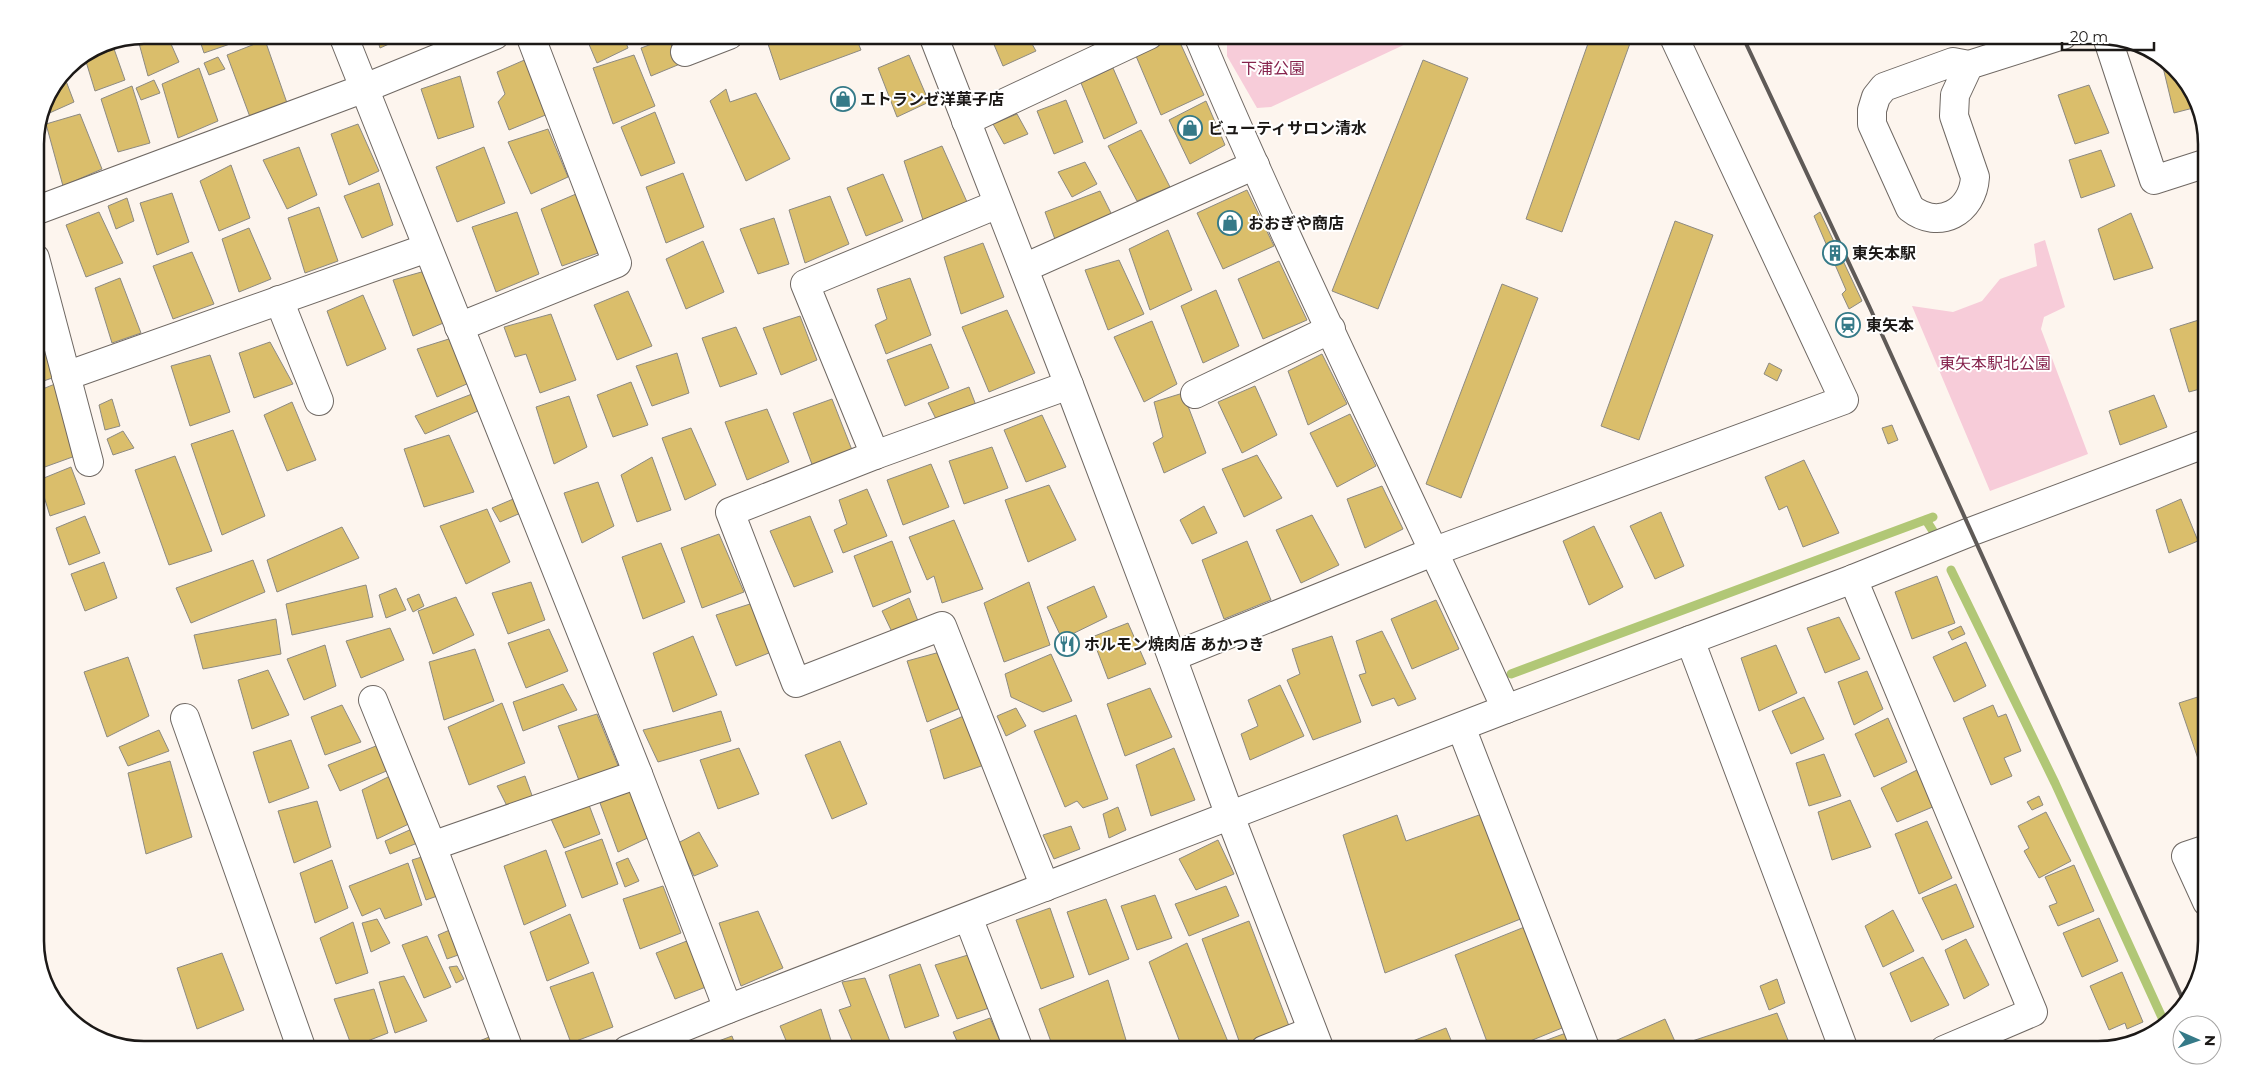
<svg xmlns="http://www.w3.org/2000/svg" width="2242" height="1085" viewBox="0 0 2242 1085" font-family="Montserrat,'Noto Sans JP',sans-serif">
  <rect width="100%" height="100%" fill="#fdf5ee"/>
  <g fill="#f7ccd9">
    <polygon points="1236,35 1425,35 1271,107 1257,108 1227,56 1227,39"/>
    <polygon points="2045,240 2065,307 2044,317 2041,329 2088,454 1990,491 1912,306 1953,312 1982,301 2000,279 2037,266 2034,244"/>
  </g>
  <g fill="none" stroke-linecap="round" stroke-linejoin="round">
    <g stroke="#b1c776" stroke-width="9">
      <polyline points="1926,520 1933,531"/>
      <polyline points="1951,570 2055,783 2165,1024"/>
      <polyline points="1511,674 1933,517"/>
    </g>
  </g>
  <g fill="#dabe6b" stroke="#8d8a82">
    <polygon points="144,35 167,35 179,62 148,76 137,36"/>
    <polygon points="198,35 227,35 230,44 204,53"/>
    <polygon points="376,35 409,35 380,48"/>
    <polygon points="585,35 623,35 628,48 597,63"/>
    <polygon points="765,35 855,35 861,50 780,80"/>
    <polygon points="990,35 1027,35 1036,51 1003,66"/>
    <polygon points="1591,35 1633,35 1562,232 1526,219"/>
    <polygon points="1177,36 1204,95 1161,115 1136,56"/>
    <polygon points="668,38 680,64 651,76 641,48"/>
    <polygon points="265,40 287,103 250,117 227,55"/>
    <polygon points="113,46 125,80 95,91 84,55"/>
    <polygon points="634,55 655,106 613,124 593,68"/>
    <polygon points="909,55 929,102 897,117 878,68"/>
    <polygon points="218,57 225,69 209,75 204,63"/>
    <polygon points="529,58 548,114 509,130 498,102 505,94 497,72"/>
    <polygon points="2161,59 2189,83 2197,107 2174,113"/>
    <polygon points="1423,60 1468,78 1378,309 1332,291"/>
    <polygon points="199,68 218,121 178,138 162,84"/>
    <polygon points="1113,68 1137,123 1104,139 1081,83"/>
    <polygon points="63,73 74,102 45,115 43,102"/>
    <polygon points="460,76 474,127 438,139 421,89"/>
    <polygon points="154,80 160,93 141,100 136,88"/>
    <polygon points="2089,85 2109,133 2075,144 2058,95"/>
    <polygon points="132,86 150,143 118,152 101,99"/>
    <polygon points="726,89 730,102 756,93 790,159 746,181 710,101"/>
    <polygon points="1066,100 1083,142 1054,154 1037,111"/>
    <polygon points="1206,101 1225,145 1190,164 1169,120"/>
    <polygon points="655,112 675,163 641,176 621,127"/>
    <polygon points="80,114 102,169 63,186 46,124"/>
    <polygon points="1017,114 1028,134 1004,144 993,124"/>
    <polygon points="358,124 379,171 349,185 331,134"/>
    <polygon points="548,129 568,177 531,194 508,142"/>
    <polygon points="1141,130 1170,187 1137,201 1108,146"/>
    <polygon points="942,146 967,202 923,220 904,161"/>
    <polygon points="299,147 317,195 287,209 263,160"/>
    <polygon points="484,147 505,203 457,222 436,167"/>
    <polygon points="2101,150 2115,186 2081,198 2069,160"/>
    <polygon points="1085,162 1097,184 1072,197 1058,172"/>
    <polygon points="231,165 250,218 219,231 200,181"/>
    <polygon points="683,173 704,227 666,243 646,187"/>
    <polygon points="883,174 903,221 866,236 847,188"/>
    <polygon points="379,183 393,225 362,238 344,196"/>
    <polygon points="1247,190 1274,246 1223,269 1197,213"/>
    <polygon points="1100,191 1112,215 1056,242 1045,212"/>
    <polygon points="172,193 189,242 157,255 140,203"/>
    <polygon points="576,194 601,252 562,266 541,209"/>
    <polygon points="830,196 849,244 805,263 789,210"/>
    <polygon points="127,198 134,221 116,229 108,206"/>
    <polygon points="319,207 338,261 305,273 288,218"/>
    <polygon points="99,212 123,263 86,277 66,225"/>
    <polygon points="517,212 539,274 496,292 472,227"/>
    <polygon points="1820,212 1862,301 1849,309 1842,294 1846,290 1814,216"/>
    <polygon points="2131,213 2153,268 2114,280 2098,229"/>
    <polygon points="774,218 789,264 758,274 740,229"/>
    <polygon points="1675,221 1713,235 1639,440 1601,426"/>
    <polygon points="249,228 271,279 239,292 222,239"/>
    <polygon points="1168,230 1192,290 1150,310 1129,249"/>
    <polygon points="703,241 724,292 686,309 666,259"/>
    <polygon points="983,243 1004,297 961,314 944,257"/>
    <polygon points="192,252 214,304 173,319 153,266"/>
    <polygon points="1119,260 1144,314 1108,330 1085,270"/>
    <polygon points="1279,261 1307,320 1263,339 1238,279"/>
    <polygon points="425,271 448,321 413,336 393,280"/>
    <polygon points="120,278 141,333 112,343 95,288"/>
    <polygon points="910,278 931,335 886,354 875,325 887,319 877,289"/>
    <polygon points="1502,284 1538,298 1461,498 1426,484"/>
    <polygon points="1216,290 1239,346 1203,363 1181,306"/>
    <polygon points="628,291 652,346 617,360 594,305"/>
    <polygon points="363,295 386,349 347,366 327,311"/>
    <polygon points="1007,310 1035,373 989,392 962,327"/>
    <polygon points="551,314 576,380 540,393 526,354 515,357 504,327"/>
    <polygon points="800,316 817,360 781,375 763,328"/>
    <polygon points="2202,319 2207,333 2207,387 2189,392 2170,329"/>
    <polygon points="1152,321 1177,384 1144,402 1114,337"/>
    <polygon points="736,327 757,374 720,387 702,338"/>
    <polygon points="452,338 469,383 437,397 417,349"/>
    <polygon points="270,342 293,384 254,398 239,353"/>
    <polygon points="42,344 55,377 35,384 35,347"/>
    <polygon points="931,344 949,388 905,406 887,360"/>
    <polygon points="677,353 689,393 652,406 636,366"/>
    <polygon points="1322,354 1347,404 1308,425 1288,371"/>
    <polygon points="210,355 230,412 190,426 171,366"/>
    <polygon points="1769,363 1782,370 1777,381 1764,374"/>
    <polygon points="631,382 648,425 613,437 597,395"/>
    <polygon points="55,384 78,455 42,468 35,449 35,392"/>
    <polygon points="1255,386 1277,435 1242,453 1218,402"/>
    <polygon points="969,387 977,408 938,423 928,403"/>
    <polygon points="1183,393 1206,453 1164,473 1153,443 1163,437 1154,402"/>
    <polygon points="472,394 478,411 425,434 415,416"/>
    <polygon points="2154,395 2167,427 2120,445 2109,411"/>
    <polygon points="569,396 587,447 554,464 536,407"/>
    <polygon points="112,399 120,426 105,430 99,405"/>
    <polygon points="832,399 852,450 813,467 793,413"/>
    <polygon points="292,402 316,460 287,471 264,415"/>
    <polygon points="767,409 789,462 747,480 725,422"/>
    <polygon points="1350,414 1376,466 1337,487 1310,433"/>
    <polygon points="1042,415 1066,467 1026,482 1004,430"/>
    <polygon points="1892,425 1898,440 1888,444 1882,428"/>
    <polygon points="691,428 716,485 685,500 662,438"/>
    <polygon points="233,430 265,516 222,535 191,444"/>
    <polygon points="123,431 134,448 113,455 107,439"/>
    <polygon points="449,435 474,492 424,507 404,449"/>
    <polygon points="992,447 1008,488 964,504 949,461"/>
    <polygon points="1257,455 1282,498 1244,517 1222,469"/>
    <polygon points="175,456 212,551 169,565 135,470"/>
    <polygon points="652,457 671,510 637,522 621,475"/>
    <polygon points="1804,460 1839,533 1803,547 1787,506 1779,510 1765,477"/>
    <polygon points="931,464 949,507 903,525 887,480"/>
    <polygon points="71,467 85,504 50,516 39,480"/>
    <polygon points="598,482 614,526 582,543 564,493"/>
    <polygon points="1049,485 1076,540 1028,562 1005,500"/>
    <polygon points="1382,486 1403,529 1365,548 1347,499"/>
    <polygon points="867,489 887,536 843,553 834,530 847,524 839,500"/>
    <polygon points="518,497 523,512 500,522 492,508"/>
    <polygon points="2181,499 2198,541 2169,553 2156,510"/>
    <polygon points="1204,506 1217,533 1192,544 1180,520"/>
    <polygon points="487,509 510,562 466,584 440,526"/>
    <polygon points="1661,512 1684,566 1655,579 1630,526"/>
    <polygon points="1312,515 1339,565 1301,583 1276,530"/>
    <polygon points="85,516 100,553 69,565 56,528"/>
    <polygon points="810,516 833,572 794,587 770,531"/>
    <polygon points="954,520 983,589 942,603 934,576 927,580 909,537"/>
    <polygon points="1594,526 1623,587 1589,605 1563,541"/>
    <polygon points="342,527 359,558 277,592 267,560"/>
    <polygon points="719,534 744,592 702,608 681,548"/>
    <polygon points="892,541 911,592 873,607 854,556"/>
    <polygon points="1247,541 1271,600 1224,619 1202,560"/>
    <polygon points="661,543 685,602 643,619 622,557"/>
    <polygon points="253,560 265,592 191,623 176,588"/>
    <polygon points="104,562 117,598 85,611 71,574"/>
    <polygon points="1937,576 1955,623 1912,639 1895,592"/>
    <polygon points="531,582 545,620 508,634 492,593"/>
    <polygon points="1029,582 1050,645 1004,662 984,603"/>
    <polygon points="366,585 373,617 292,635 286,604"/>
    <polygon points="1094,586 1107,617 1062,639 1047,607"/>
    <polygon points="396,588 406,610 386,618 379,595"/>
    <polygon points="419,594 424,606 413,612 407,599"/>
    <polygon points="456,597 474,635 433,654 418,611"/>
    <polygon points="909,598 918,621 892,632 882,611"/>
    <polygon points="1436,600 1459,649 1412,669 1391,619"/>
    <polygon points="753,603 774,651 736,666 716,615"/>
    <polygon points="1839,617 1860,659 1825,673 1807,628"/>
    <polygon points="276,619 281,654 203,669 194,635"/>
    <polygon points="1128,623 1146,664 1108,679 1092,637"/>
    <polygon points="1961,626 1965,634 1952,640 1948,632"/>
    <polygon points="390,628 404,660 361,678 346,641"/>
    <polygon points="549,629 568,671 526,688 508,643"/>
    <polygon points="1382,631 1416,699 1398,706 1394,698 1372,706 1359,675 1366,673 1356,641"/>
    <polygon points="693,636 717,695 673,712 653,653"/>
    <polygon points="1332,636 1361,722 1313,740 1287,680 1300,674 1292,649"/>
    <polygon points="1966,642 1986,686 1954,702 1933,657"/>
    <polygon points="325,645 336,686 304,700 287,659"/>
    <polygon points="1776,645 1797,693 1759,711 1741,658"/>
    <polygon points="475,649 494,701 444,720 429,662"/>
    <polygon points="940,652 963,707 927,722 907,661"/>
    <polygon points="1051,654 1072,701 1043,712 1011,697 1005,674"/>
    <polygon points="128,657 149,716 107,737 84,672"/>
    <polygon points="268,670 289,715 252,729 238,680"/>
    <polygon points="1867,671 1883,709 1854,725 1838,682"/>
    <polygon points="563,684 577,710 523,731 513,702"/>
    <polygon points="1280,685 1304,736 1250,760 1241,734 1258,726 1248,700"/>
    <polygon points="1150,688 1172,737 1125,756 1107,704"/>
    <polygon points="2207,694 2207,785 2179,703"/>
    <polygon points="1804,697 1824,739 1791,754 1772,711"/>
    <polygon points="502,703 525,763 469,785 448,727"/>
    <polygon points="342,705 361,742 325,755 311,717"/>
    <polygon points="1993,705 1998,717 2006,714 2021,751 2004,758 2012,776 1991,785 1963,718"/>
    <polygon points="1016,708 1026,726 1006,736 997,716"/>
    <polygon points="721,711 731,741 658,762 643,730"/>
    <polygon points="597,714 619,768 580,783 558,726"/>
    <polygon points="966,715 987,764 944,779 930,730"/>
    <polygon points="1076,715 1108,799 1083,808 1077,801 1065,807 1034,731"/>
    <polygon points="1888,718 1907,762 1874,777 1855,734"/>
    <polygon points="159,730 169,751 128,766 119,747"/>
    <polygon points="291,740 309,788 269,803 253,752"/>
    <polygon points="840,741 867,804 832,819 805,755"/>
    <polygon points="381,744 391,769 340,791 328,765"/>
    <polygon points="739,748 759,794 718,809 700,760"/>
    <polygon points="1174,748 1195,800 1151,816 1136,765"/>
    <polygon points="1824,754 1841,796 1809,806 1796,763"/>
    <polygon points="170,761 192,837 146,854 128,773"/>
    <polygon points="1917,770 1935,806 1897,822 1881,788"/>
    <polygon points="392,775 413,822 377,839 362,790"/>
    <polygon points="525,776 534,801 510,812 497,786"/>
    <polygon points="637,788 654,835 618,852 600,803"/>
    <polygon points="2039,796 2043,805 2032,810 2027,802"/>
    <polygon points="1850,800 1871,847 1832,860 1818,812"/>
    <polygon points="317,801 331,847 294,863 278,811"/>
    <polygon points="589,805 600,834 564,848 551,819"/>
    <polygon points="1118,807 1126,830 1109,838 1103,814"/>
    <polygon points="2046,812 2071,861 2039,878 2024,851 2029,848 2018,826"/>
    <polygon points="1482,814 1523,918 1385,973 1343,835 1397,815 1406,841"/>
    <polygon points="1927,821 1952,878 1919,894 1895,834"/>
    <polygon points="1071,826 1080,849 1054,859 1043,835"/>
    <polygon points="414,828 420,842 390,854 385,841"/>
    <polygon points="699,832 718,866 694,876 678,843"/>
    <polygon points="602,839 618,884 582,898 565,852"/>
    <polygon points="1218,840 1234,874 1196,890 1179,859"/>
    <polygon points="546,850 566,906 524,925 504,866"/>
    <polygon points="428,855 443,894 426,900 412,860"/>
    <polygon points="628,858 639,881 625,887 616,863"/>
    <polygon points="332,860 348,908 315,923 300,873"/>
    <polygon points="408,863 422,905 385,919 380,908 362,916 349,886"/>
    <polygon points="2074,865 2094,911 2058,926 2049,906 2057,903 2045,877"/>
    <polygon points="1956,884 1974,927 1942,940 1922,898"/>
    <polygon points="663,886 681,933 640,949 623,899"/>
    <polygon points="1226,886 1239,916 1189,936 1175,904"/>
    <polygon points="1155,895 1172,938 1137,950 1121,906"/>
    <polygon points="1106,899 1129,959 1089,975 1067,912"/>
    <polygon points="1050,908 1074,977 1041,989 1016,920"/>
    <polygon points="1893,910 1914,951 1883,967 1865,926"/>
    <polygon points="758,911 783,968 741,986 719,923"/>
    <polygon points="570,914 589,963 547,981 530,932"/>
    <polygon points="2099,918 2118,961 2082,977 2063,933"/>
    <polygon points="377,919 390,943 371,952 362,923"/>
    <polygon points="1249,921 1289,1026 1242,1049 1202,939"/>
    <polygon points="353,922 368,973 336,984 320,938"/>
    <polygon points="1527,926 1567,1026 1508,1050 1490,1050 1455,955"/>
    <polygon points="452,929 461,954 447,959 438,935"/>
    <polygon points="427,936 451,987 424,998 402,945"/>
    <polygon points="692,939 711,985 675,999 656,953"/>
    <polygon points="1966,939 1989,985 1964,999 1945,950"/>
    <polygon points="1187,943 1231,1049 1228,1050 1183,1050 1149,962"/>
    <polygon points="222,953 244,1010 197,1029 177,968"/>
    <polygon points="968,955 989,1008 957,1019 935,965"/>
    <polygon points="1923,957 1949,1005 1911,1022 1890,973"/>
    <polygon points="920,964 939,1016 905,1028 889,975"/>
    <polygon points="457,966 464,979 456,983 449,967"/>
    <polygon points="593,972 613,1027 571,1043 550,987"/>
    <polygon points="2122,972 2143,1022 2127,1029 2125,1023 2109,1030 2090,986"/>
    <polygon points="404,976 427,1021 395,1033 379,982"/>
    <polygon points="865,978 893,1049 891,1050 856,1050 839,1010 851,1006 842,982"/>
    <polygon points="1777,979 1785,1003 1769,1010 1760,986"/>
    <polygon points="1108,980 1129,1050 1054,1050 1039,1009"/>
    <polygon points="374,989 388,1033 352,1047 334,999"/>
    <polygon points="821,1009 834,1050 790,1050 780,1026"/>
    <polygon points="1777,1013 1792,1050 1611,1050 1608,1044 1665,1019 1677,1046"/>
    <polygon points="990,1018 1004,1050 961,1050 953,1032"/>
    <polygon points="1446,1028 1455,1050 1407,1050 1405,1044"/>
    <polygon points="1566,1033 1572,1050 1525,1050 1525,1048"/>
    <polygon points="494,1035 501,1050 475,1050 472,1044"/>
    <polygon points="732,1036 737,1050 698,1050 697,1049"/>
  </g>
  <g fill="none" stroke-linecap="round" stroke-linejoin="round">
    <defs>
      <g id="minor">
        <polyline points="343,35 638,774 728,1009"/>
        <polyline points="933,35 1069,385 1172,657 1230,816 1320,1050"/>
        <path d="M1198 35C1294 263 1405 484 1506 709"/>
        <polyline points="2107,37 2154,180 2207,163"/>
        <polyline points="685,52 729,35"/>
        <path d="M1969 65 1955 95 1954 116 1975 177C1973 212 1939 231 1910 208L1872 124V110L1876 97 1884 87 1953 62 1969 65 2063 35"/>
        <polyline points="966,121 1149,35"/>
        <polyline points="35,211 365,88 495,35"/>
        <polyline points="35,258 89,462"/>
        <polyline points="1024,268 1255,165"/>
        <polyline points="279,300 319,401"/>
        <polyline points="459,327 617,263 530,35"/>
        <polyline points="66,376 427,248"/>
        <polyline points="1195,394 1331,329"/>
        <polyline points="875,455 805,284 998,204"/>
        <polyline points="1853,579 2033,1012 1944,1050"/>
        <polyline points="1690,640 1844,1050"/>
        <polyline points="1172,657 1435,551 1844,400 1673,35"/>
        <polyline points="373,700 432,846 509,1050"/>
        <polyline points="185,718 302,1050"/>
        <polyline points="1461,727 1586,1050"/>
        <polyline points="432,846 638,774"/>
        <polyline points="2207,849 2186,856 2207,902"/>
        <polyline points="1045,887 942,626 796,683 730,512 875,455 1069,385"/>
        <polyline points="968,917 1019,1050"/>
        <polyline points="627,1050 728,1009 1506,709 1853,579 1970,532 2207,443"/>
        <polyline points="1264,1050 1312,1031"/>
      </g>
    </defs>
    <use href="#minor" stroke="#6f6863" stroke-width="30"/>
    <use href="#minor" stroke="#fff" stroke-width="28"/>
    <polyline stroke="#5f5a57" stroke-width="4" points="1742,35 1870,308 2184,1002"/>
  </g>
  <defs>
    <symbol id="shop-ring" viewBox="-11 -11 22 22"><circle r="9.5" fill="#fff" stroke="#357a88" stroke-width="1.5"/><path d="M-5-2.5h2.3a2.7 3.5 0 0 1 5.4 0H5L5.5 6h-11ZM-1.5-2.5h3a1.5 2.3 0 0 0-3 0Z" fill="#357a88"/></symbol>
    <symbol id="building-ring" viewBox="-11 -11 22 22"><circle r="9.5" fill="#fff" stroke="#357a88" stroke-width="1.5"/><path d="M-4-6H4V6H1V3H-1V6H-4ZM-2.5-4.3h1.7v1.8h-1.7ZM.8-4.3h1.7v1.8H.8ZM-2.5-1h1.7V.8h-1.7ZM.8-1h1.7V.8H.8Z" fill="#357a88"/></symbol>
    <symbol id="station-ring" viewBox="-11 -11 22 22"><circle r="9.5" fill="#fff" stroke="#357a88" stroke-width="1.5"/><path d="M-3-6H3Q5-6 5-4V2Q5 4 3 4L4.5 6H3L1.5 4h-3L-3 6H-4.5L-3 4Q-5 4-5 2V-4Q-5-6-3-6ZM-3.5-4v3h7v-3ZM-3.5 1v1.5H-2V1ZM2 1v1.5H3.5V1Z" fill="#357a88"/></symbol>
    <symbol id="restaurant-ring" viewBox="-11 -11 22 22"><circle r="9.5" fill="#fff" stroke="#357a88" stroke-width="1.5"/><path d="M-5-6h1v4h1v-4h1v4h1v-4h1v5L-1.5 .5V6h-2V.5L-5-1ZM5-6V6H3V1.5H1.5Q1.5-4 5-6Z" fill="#357a88"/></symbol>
  </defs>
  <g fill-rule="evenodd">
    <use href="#shop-ring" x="829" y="85" width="28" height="28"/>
    <use href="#shop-ring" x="1176" y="114" width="28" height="28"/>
    <use href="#shop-ring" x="1216" y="209" width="28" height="28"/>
    <use href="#building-ring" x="1821" y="239" width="28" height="28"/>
    <use href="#station-ring" x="1834" y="311" width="28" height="28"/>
    <use href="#restaurant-ring" x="1053" y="630" width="28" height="28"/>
  </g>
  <g text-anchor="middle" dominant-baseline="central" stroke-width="4" stroke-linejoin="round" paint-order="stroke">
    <g font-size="16" fill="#86234d" stroke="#fff">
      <text x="1273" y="68">下浦公園</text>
      <text x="1995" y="363">東矢本駅北公園</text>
    </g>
    <g font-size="16" font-weight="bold" fill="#1c1917" stroke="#fff" text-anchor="start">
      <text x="860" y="99">エトランゼ洋菓子店</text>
      <text x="1208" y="128">ビューティサロン清水</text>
      <text x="1248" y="223">おおぎや商店</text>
      <text x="1852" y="253">東矢本駅</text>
      <text x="1866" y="325">東矢本</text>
      <text x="1084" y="644">ホルモン焼肉店 あかつき</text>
    </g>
  </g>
  <path d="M0 0H2242V1085H0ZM144 44H2098A100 100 0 0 1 2198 144V941A100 100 0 0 1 2098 1041H144A100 100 0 0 1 44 941V144A100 100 0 0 1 144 44Z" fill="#fff" fill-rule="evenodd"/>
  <path fill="none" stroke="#1c1917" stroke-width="2.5" d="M144 44H2098A100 100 0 0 1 2198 144V941A100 100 0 0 1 2098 1041H144A100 100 0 0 1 44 941V144A100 100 0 0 1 144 44Z"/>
  <g transform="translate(2197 1040) rotate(92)"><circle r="24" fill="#ffffff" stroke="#a4a3a2"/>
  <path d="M0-4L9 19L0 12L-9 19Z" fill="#357a88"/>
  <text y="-8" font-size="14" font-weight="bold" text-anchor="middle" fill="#1c1917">N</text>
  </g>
  <path d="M2062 42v8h92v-8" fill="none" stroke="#1c1917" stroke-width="2.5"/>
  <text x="2070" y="42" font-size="15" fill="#1c1917" stroke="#ffffff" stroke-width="4" paint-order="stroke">20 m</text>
</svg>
